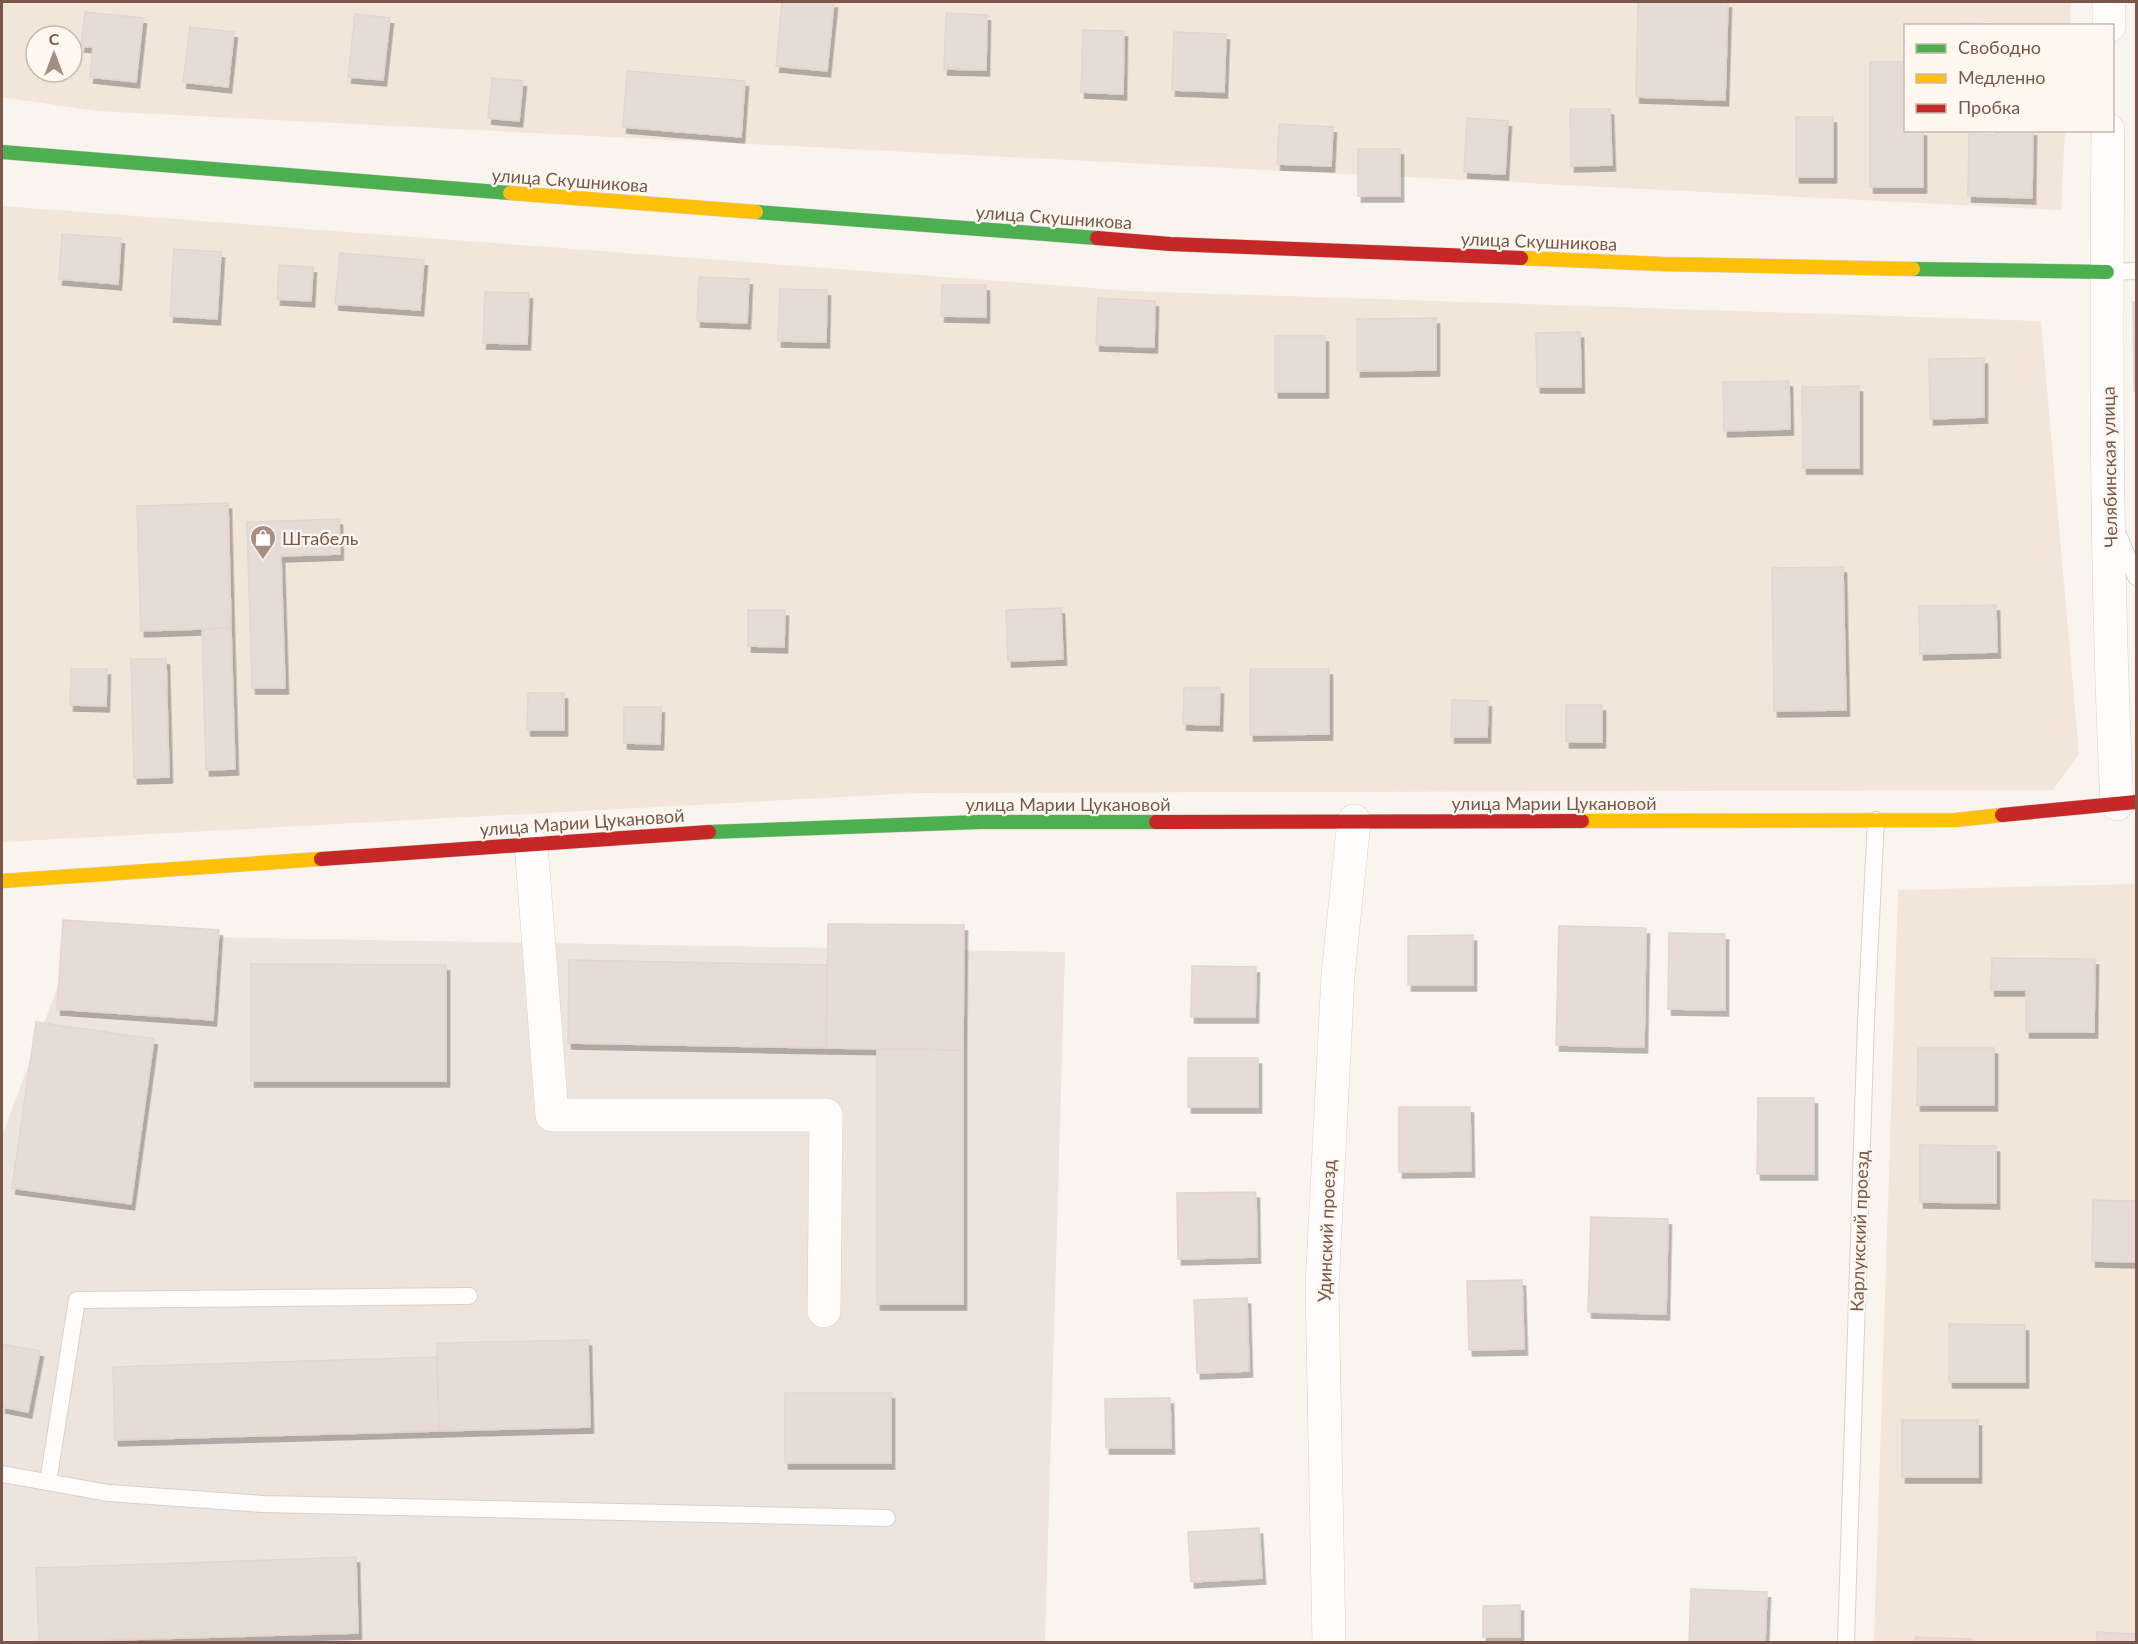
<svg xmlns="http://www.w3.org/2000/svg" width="2138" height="1644" viewBox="0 0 2138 1644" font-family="Lato,sans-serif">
  <defs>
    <filter id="shadow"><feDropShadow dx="3.5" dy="6" stdDeviation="0" flood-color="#0004"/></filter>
  </defs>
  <rect width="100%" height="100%" fill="#f9f4ee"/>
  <g fill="#f2e6db" fill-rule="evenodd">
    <path d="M2 2H2071L2070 25 1906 26V130L2065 131 2061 210 96 111 2 97ZM36 36H72V72H36Z"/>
    <polygon points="2,206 1131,291 2041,321 2079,754 2053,790 917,793 2,842"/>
    <polygon points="2136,884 2136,1642 1874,1642 1898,890"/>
  </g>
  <polygon fill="#ede4de" points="77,935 1065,952 1045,1642 2,1642 2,1136"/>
  <g fill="#e6dcd5" stroke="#e2d6cf" stroke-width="1.5" filter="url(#shadow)">
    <polygon points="782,2 834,2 827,71 776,66"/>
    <polygon points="1638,2 1728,2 1725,100 1636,97"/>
    <polygon points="85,12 143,18 136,82 90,77 93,47 81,46"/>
    <polygon points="946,13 987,15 986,70 944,69"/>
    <polygon points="355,14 390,18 383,80 348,77"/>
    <polygon points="1962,23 1995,24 1995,26 1962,26"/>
    <polygon points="190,27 234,32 228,87 183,82"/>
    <polygon points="1083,30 1124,31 1123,94 1081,92"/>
    <polygon points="1174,32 1226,34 1224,92 1172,90"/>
    <polygon points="1870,62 1906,62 1906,130 1923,130 1923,187 1870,187"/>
    <polygon points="627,71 745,81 741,137 623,127"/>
    <polygon points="492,78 523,81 519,121 488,118"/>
    <polygon points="1570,109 1610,109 1612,165 1571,166"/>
    <rect x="1796" y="117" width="37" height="60"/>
    <polygon points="1467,118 1508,121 1505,174 1464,172"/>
    <polygon points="1279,124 1333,127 1331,166 1277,164"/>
    <polygon points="1996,130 2033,130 2032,198 1968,196 1969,134 1996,135"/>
    <rect x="1358" y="149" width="42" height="47"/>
    <polygon points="62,234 121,238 118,284 59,279"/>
    <polygon points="174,249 221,252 217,319 170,316"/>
    <polygon points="340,253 424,260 420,310 335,304"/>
    <polygon points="279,265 313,267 311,301 277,299"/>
    <polygon points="699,277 749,279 747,323 697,321"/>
    <polygon points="942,285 986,285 986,317 941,316"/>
    <polygon points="780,289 827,290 826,342 778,341"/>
    <polygon points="485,292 529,293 527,344 483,343"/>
    <polygon points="1098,298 1155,301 1154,347 1096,345"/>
    <polygon points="2133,302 2136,302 2136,391 2134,391"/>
    <polygon points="1436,318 1436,370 1357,371 1357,319"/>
    <polygon points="1580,332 1581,387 1537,387 1536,333"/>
    <rect x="1275" y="336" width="50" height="56"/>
    <polygon points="1984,358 1984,417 1930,419 1929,359"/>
    <polygon points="1789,381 1790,429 1724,431 1723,382"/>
    <polygon points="1859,386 1859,468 1803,468 1802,387"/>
    <polygon points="228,503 231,628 141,631 137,506"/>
    <polygon points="339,519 340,554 281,556 285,688 252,688 247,522"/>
    <polygon points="1843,567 1846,710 1774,711 1772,568"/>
    <polygon points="1996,605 1997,652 1920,654 1919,606"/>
    <polygon points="1061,608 1063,659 1008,661 1006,610"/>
    <polygon points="748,610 785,610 784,647 748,646"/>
    <polygon points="231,628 235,769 206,770 202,629"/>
    <polygon points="131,659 166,659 169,777 134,778"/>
    <polygon points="71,669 107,669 106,706 70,705"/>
    <polygon points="1250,669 1329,669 1329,734 1250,735"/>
    <polygon points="1184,688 1220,688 1219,725 1183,724"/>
    <polygon points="528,693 564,693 564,730 527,730"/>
    <polygon points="1452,700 1488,701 1487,737 1451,737"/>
    <rect x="1566" y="705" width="36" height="37"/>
    <polygon points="624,707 661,707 660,744 624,743"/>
    <polygon points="63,920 219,930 213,1020 57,1009"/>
    <polygon points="828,924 964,925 963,1050 826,1048"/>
    <polygon points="1559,926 1646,928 1644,1047 1556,1045"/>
    <polygon points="1669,933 1725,934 1725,1010 1668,1009"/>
    <polygon points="1473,935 1473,985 1408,985 1408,936"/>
    <polygon points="1992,958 2095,959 2094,1032 2026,1032 2026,990 1991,990"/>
    <polygon points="569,960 827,965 826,1048 568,1043"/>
    <polygon points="251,964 446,965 446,1081 251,1081"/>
    <polygon points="1192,966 1256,967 1255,1017 1191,1017"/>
    <polygon points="36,1022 154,1039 131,1204 12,1188"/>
    <polygon points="1918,1048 1994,1048 1994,1105 1917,1105"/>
    <polygon points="877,1049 963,1050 963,1304 877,1304"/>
    <rect x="1188" y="1058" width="70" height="49"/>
    <polygon points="1758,1098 1814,1098 1814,1174 1757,1174"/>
    <polygon points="1399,1107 1470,1107 1471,1171 1399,1172"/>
    <polygon points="1920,1145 1996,1146 1996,1203 1920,1202"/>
    <polygon points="1256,1192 1257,1257 1178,1259 1177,1193"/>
    <polygon points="2093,1200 2136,1201 2136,1262 2092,1261"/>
    <polygon points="1591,1217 1668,1219 1666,1314 1588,1312"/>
    <polygon points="1522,1280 1524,1349 1469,1350 1467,1281"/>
    <polygon points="1247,1298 1249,1371 1197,1373 1194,1300"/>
    <polygon points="1949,1324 2025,1325 2025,1382 1949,1382"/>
    <polygon points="588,1340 590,1427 439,1431 437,1343"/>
    <polygon points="2,1344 40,1351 28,1412 2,1407"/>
    <polygon points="437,1357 439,1431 115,1440 113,1367"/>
    <rect x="785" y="1393" width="106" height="70"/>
    <polygon points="1170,1398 1171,1448 1106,1448 1105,1399"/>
    <rect x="1902" y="1420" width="76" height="57"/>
    <polygon points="1259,1528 1262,1578 1191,1582 1188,1532"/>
    <polygon points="356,1557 358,1633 39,1642 36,1568"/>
    <polygon points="1691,1589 1767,1592 1765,1642 1689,1642"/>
    <polygon points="1520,1605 1520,1637 1483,1637 1483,1606"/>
    <polygon points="2097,1632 2136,1634 2136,1642 2096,1642"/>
    <polygon points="1915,1637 1972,1639 1972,1642 1915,1642"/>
  </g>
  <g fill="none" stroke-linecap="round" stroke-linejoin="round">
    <defs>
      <g id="lane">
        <polyline points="2107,272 2136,271"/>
        <polyline points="2117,532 2136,577"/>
        <polyline points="2,1474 108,1493 263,1504 887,1518"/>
        <polyline points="48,1482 77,1300 469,1296"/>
        <polyline points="1846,1642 1866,1020 1876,820"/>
      </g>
      <g id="street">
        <polyline points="2109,26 2109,2"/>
        <path d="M2108 130C2106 355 2106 580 2117 804"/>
        <polyline points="531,844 552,1115 826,1115 824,1311"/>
        <polyline points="1329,1642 1322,1287 1338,975 1354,821"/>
      </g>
      <g id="fast">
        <polyline points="2,152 510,193"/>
        <polyline points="756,212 1097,238"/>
        <polyline points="1913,269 2107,272"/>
        <polyline points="709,832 980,822 1156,822"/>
      </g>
      <g id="slow">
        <polyline points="510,193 756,212"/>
        <polyline points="1521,258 1662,264 1913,269"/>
        <polyline points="1582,821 1956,820 2002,815"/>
        <polyline points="2,881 321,859"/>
      </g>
      <g id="jam">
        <polyline points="1097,238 1170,244 1521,258"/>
        <polyline points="2002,815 2136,802"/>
        <polyline points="1156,822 1582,821"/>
        <polyline points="321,859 709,832"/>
      </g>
    </defs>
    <use href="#lane" stroke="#d8d1cc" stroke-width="18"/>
    <use href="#street" stroke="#d8d1cc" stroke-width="34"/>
    <use href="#fast" stroke="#d9cfca" stroke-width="15"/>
    <use href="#slow" stroke="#d9cfca" stroke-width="15"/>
    <use href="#jam" stroke="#d9cfca" stroke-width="15"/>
    <use href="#lane" stroke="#fefdfc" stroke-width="16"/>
    <use href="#street" stroke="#fefdfc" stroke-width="33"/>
    <use href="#fast" stroke="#4caf50" stroke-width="14"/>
    <use href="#slow" stroke="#ffc107" stroke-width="14"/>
    <use href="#jam" stroke="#c62828" stroke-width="14"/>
  </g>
  <defs>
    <symbol id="shop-pin" viewBox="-11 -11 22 30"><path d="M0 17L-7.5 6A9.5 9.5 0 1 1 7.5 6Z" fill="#a68e83" stroke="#fff8f1"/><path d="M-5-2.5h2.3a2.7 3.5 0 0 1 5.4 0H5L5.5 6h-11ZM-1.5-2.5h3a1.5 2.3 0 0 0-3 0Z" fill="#fff"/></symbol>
  </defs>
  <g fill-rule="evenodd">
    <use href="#shop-pin" x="248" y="523" width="30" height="40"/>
  </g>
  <g text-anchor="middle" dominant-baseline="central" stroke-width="4.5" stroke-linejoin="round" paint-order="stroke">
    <g font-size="18" fill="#7a574a" stroke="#fff8f1">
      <text transform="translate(570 180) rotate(4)">улица Скушникова</text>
      <text transform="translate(1054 217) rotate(4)">улица Скушникова</text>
      <text transform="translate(1539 241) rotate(2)">улица Скушникова</text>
      <text transform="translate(2109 467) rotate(-91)">Челябинская улица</text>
      <text x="1554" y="803">улица Марии Цукановой</text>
      <text x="1068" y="804">улица Марии Цукановой</text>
      <text transform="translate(582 822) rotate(-4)">улица Марии Цукановой</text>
      <text transform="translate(1326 1231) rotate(-88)">Удинский проезд</text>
      <text transform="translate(1859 1231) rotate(-88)">Карлукский проезд</text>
    </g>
    <g font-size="18" fill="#7a574a" stroke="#fff8f1" text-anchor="start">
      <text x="282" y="538">Штабель</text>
    </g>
  </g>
  <rect width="2138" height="1644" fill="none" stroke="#7a574a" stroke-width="6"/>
  <rect x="1904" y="24" width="210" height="108" fill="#fff8f1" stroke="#cab8ae" stroke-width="1.5"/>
  <rect x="1916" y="44" width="30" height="9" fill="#4caf50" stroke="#cab8ae" stroke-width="1.5"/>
  <text x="1958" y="54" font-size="18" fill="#7a574a">Свободно</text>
  <rect x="1916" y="74" width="30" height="9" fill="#ffc107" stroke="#cab8ae" stroke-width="1.5"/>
  <text x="1958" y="84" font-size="18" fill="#7a574a">Медленно</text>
  <rect x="1916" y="104" width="30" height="9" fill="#c62828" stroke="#cab8ae" stroke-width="1.5"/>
  <text x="1958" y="114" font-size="18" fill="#7a574a">Пробка</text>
  <g transform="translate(54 54)"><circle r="28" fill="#fff8f1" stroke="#cab8ae" stroke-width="1.5"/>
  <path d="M0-4.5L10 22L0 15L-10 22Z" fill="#a68e83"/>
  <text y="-9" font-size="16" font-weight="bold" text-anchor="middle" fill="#7a574a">С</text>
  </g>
</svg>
